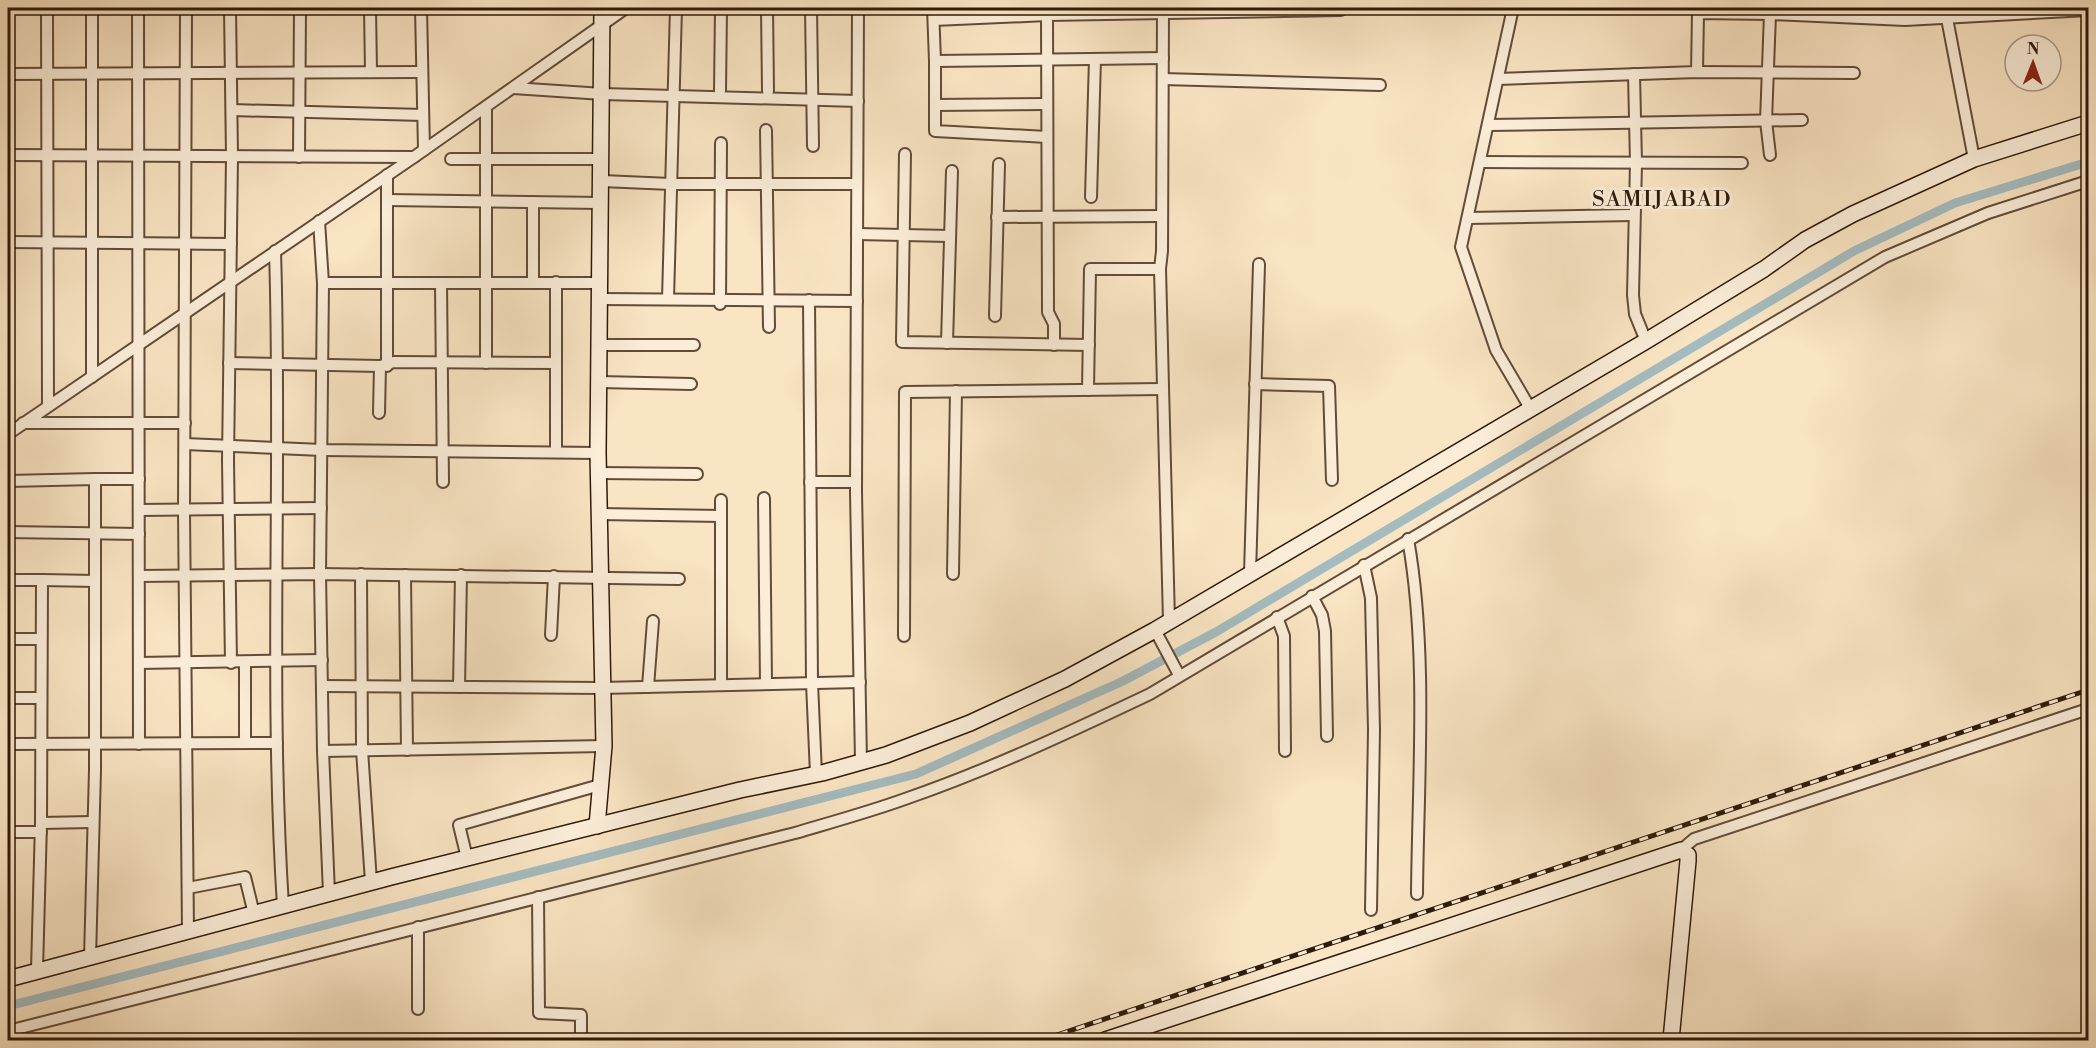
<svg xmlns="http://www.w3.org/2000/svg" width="2096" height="1048" viewBox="0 0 2096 1048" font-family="'Libre Bodoni',serif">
  <rect width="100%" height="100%" fill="#f9e4c3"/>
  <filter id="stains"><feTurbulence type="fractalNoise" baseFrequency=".00333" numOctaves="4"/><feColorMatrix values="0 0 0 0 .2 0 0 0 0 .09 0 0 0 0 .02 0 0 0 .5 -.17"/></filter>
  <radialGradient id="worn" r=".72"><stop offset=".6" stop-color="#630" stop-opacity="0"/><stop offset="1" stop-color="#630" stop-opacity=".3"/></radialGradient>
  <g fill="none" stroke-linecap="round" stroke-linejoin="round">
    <polyline stroke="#a4bbbf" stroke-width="9" points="8,1006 916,774 1123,681 1216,632 1854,251 1955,203 2088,162"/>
    <defs>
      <g id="street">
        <polyline points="47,8 48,406"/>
        <polyline points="138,8 139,744"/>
        <polyline points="186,8 184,511 188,932"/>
        <polyline points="230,8 232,157 228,461 231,663"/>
        <polyline points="370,8 371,72"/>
        <polyline points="421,8 424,150"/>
        <polyline points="767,8 768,91"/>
        <polyline points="811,8 813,146"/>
        <polyline points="858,8 856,492 861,761"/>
        <polyline points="933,8 935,61"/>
        <polyline points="1163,8 1162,251 1160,269 1169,621"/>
        <polyline points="1513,8 1461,247 1496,350 1530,408"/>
        <polyline points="1945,8 1974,159"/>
        <polyline points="1770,14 1905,20 2088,10"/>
        <polyline points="934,20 1047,15"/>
        <polyline points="1697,72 1698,13 1770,14 1766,121 1770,155"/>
        <polyline points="8,74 421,72"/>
        <polyline points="1634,74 1636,163 1633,295 1635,314 1646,341"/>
        <polyline points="1163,79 1380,85"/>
        <polyline points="1498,79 1697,72 1854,73"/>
        <polyline points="513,88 603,94 858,101"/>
        <polyline points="720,91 721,8"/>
        <polyline points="935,105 1046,104"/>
        <polyline points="486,107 486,363"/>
        <polyline points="232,110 423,115"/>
        <polyline points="1489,125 1802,120"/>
        <polyline points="766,130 769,327"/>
        <polyline points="1047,137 935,131 935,61 1163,58"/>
        <polyline points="905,154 902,342 1089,345"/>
        <polyline points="8,155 414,157"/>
        <polyline points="299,157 300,8"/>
        <polyline points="451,159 601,159"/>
        <polyline points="1481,162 1742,163"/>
        <polyline points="387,175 387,366"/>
        <polyline points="602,181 671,184 857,184"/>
        <polyline points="1091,197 1095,59"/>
        <polyline points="387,200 602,203"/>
        <polyline points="533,202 533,282"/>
        <polyline points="997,217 1162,216"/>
        <polyline points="1468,218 1633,215"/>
        <polyline points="319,221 323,283 320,574 323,751 604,746"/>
        <polyline points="857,234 950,236"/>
        <polyline points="8,242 231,244"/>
        <path d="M275 251C282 470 269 688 283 906"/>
        <polyline points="556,282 556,452"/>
        <polyline points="323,283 599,283"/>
        <polyline points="441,283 443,482"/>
        <polyline points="600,299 857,301"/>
        <polyline points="668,299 676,8"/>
        <polyline points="809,300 812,683 816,774"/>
        <polyline points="720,304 721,143"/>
        <polyline points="995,316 999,164"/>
        <polyline points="947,343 952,171"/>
        <polyline points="599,345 694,345"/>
        <polyline points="1054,345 1054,324 1048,312 1047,15 1341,10"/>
        <polyline points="229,363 380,366 394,362 556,363"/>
        <polyline points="92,377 92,8"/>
        <polyline points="599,382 691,384"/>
        <polyline points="1255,384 1329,386 1332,480"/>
        <polyline points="1088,390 1090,269 1160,269"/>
        <polyline points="379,413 380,366"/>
        <polyline points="23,423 185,423"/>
        <polyline points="8,434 414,157 626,8"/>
        <polyline points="185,444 322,450 598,453"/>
        <polyline points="599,473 697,474"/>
        <polyline points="95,479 139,479"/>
        <polyline points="8,481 95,479 95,770 90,958"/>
        <polyline points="810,482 856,482"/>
        <polyline points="764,498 766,684"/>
        <polyline points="721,500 721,685"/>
        <polyline points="139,510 321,508"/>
        <polyline points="599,514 721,516"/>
        <polyline points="8,532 139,534"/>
        <path d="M1408 539C1428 652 1418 779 1417 894"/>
        <polyline points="1364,565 1371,598 1374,730 1371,910"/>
        <polyline points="361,574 362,750 371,882"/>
        <polyline points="953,574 956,391"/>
        <polyline points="1250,574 1259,264"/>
        <polyline points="405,575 407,750"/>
        <polyline points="139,576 320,574 679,579"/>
        <polyline points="8,580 42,580 41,823 37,970"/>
        <polyline points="42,580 95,581"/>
        <polyline points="1312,596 1322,615 1325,631 1327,736"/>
        <polyline points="1277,617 1284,636 1285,751"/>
        <polyline points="1155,630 1179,675"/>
        <polyline points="551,635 554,576"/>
        <polyline points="904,636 905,392 1163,389"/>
        <polyline points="8,639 41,639"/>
        <polyline points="139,663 322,660"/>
        <polyline points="322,686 601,688 860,682"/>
        <polyline points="459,687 461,575"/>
        <polyline points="648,687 653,621"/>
        <polyline points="8,698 41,698"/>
        <polyline points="245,743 245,662"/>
        <polyline points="8,744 277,743"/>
        <polyline points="323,751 329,893"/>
        <polyline points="41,823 92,822"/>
        <polyline points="8,832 41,832"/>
        <polyline points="1681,850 1694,839 2088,709"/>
        <polyline points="467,858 459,825 600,785"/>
        <polyline points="188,888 245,877 254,914"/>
        <polyline points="538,897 539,1013 581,1015 581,1040"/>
        <polyline points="418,1009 418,927"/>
        <path d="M8 1031 795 833C832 822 869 812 905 799 989 770 1070 732 1150 694L1885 257 1988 213 2088 181"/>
        <polyline points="33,1040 40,1040"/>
      </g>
      <g id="secondary">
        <polyline points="597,826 604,746 598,453 602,8"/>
        <polyline points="8,979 391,877 740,790 822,773 886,755 970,723 1065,679 1155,630 1646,341 1764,269 1805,240 1853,214 1974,159 2088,123"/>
        <polyline points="1105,1040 1681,850 1688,855 1688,861 1671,1040"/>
      </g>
    </defs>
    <use href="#street" stroke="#624c38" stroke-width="14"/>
    <use href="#secondary" stroke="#2f1a09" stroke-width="18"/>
    <use href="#street" stroke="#fbedd8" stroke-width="10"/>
    <use href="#secondary" stroke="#fbedd8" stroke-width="15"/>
    <defs>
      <polyline id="rail" points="1042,1040 2088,690"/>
    </defs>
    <use href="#rail" stroke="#2f1a09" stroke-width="5"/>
    <use href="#rail" stroke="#fbedd8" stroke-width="3" stroke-dasharray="9" stroke-linecap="butt"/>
  </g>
  <g text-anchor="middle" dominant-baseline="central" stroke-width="6" stroke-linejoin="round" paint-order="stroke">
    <g font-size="22" letter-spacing="1.5" fill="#2f1a09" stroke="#fbedd8">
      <text x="1662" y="199">SAMIJABAD</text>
    </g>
  </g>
  <rect width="2096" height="1048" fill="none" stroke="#f9e4c3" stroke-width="30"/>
  <rect x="9" y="9" width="2078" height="1030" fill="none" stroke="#2f1a09" stroke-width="3"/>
  <rect x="15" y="15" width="2066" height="1018" fill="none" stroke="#2f1a09" stroke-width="1.5"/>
  <g transform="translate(2033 63) rotate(1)"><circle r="28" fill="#fbedd8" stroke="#a99985" stroke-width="1.5"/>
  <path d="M0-4.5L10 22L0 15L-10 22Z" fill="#8f2418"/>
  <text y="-9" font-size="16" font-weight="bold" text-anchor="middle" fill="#2f1a09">N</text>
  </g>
  <rect width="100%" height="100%" filter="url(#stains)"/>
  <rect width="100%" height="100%" fill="url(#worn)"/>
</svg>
